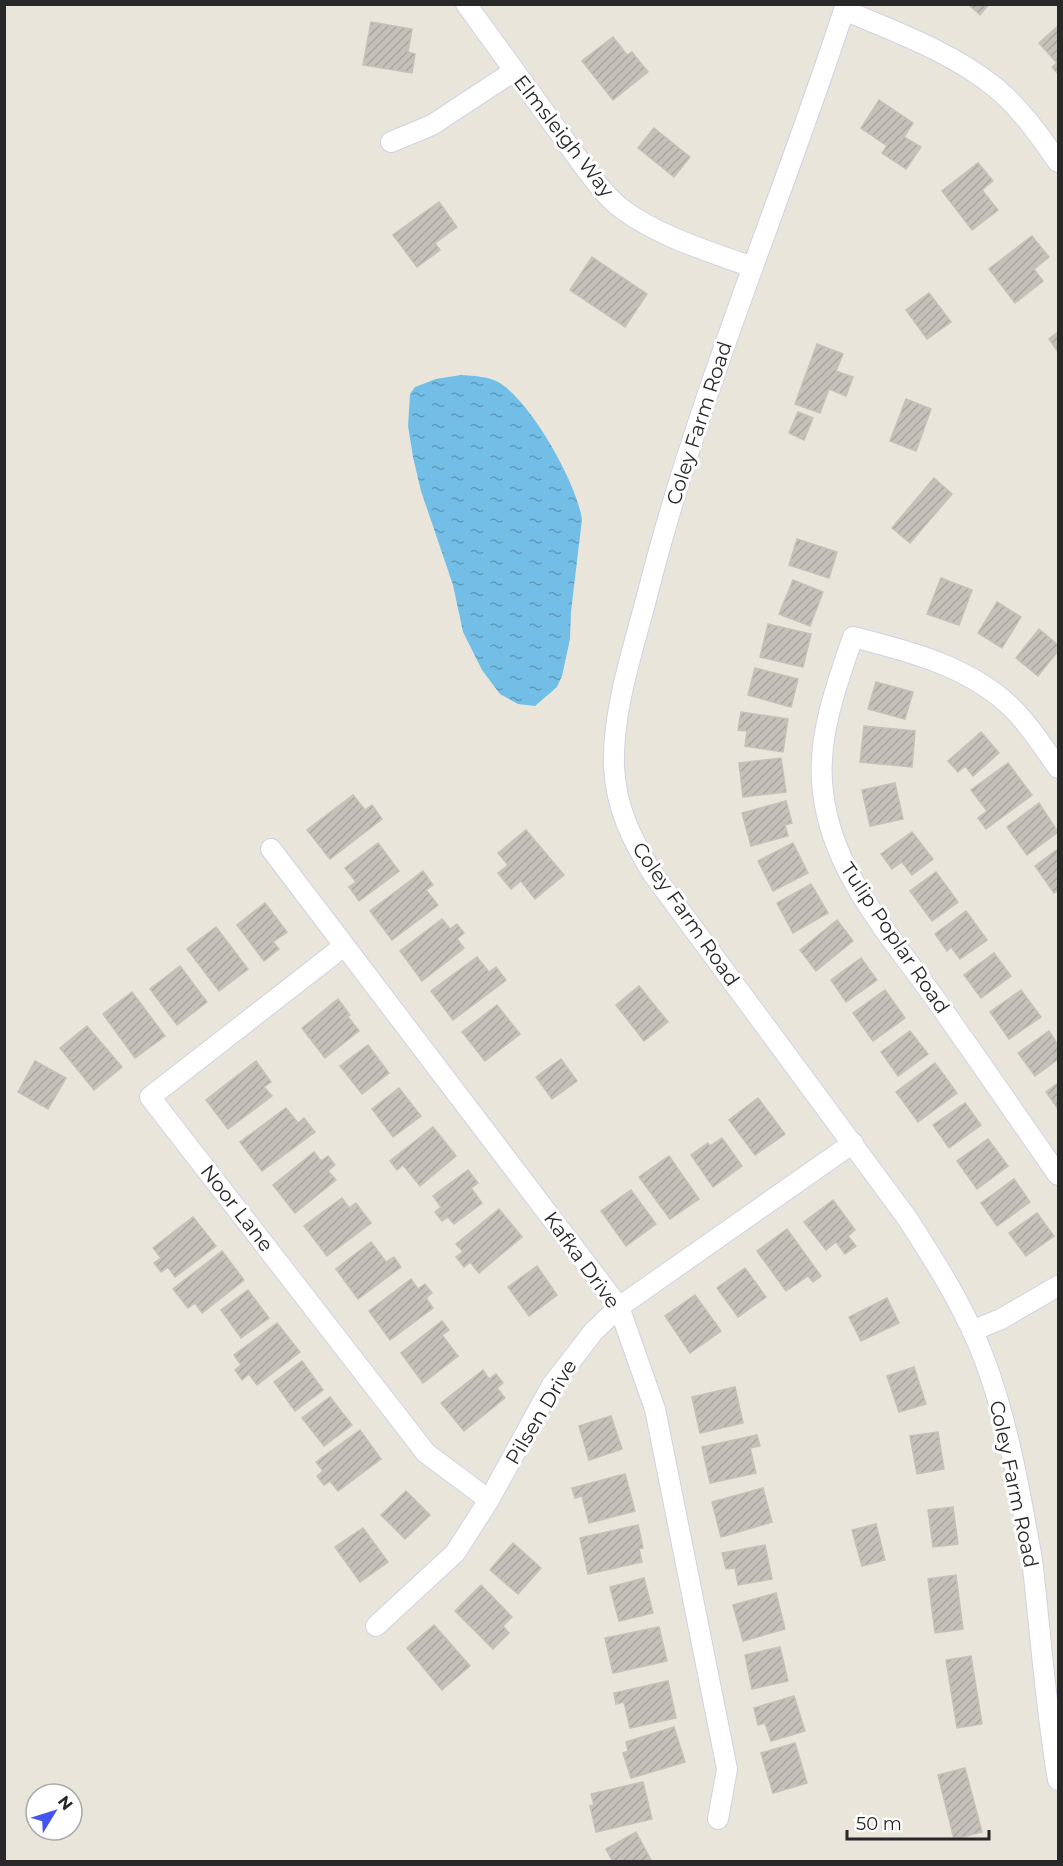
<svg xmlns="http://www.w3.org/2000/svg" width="1063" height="1866" viewBox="0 0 1063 1866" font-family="Montserrat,sans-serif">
  <defs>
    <pattern id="water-ripples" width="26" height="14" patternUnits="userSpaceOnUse" patternTransform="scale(1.5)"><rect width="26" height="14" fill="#73bee6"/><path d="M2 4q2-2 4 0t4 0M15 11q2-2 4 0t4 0" fill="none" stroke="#5e9aba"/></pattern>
    <pattern id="building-hatch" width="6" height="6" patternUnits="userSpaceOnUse" patternTransform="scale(1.5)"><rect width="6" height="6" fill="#c5c1ba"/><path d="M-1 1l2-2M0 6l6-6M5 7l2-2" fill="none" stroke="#a9a6a0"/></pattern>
  </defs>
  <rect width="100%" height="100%" fill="#eae5db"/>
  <path fill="url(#water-ripples)" d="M461 375C474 376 487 376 498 382 531 401 576 482 582 519L571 612 570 639 562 676 557 687 535 706 518 704 500 694 482 670 463 632 453 585 421 491 413 457 408 426 410 394 415 387 436 379Z"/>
  <g fill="url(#building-hatch)" stroke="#c5c1b5" stroke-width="1.5">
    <polygon points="968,4 989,4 980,15"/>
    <polygon points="371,22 412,29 408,52 415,54 412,73 363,65"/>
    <polygon points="1058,26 1058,74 1052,67 1057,63 1039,43"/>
    <polygon points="613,37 627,55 632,52 648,72 613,100 582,61"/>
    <polygon points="879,100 913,123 904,137 921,147 906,169 882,153 887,146 861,128"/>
    <polygon points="654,128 690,157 674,177 638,148"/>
    <polygon points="978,163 993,181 982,190 998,210 972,230 942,191"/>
    <polygon points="439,202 457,227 435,243 440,250 417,267 393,235"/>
    <polygon points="1032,236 1049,257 1034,269 1043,281 1015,303 989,269"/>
    <polygon points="592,257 647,294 625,327 570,290"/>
    <polygon points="929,293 951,322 927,339 906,310"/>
    <polygon points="1058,332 1058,352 1049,339"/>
    <polygon points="817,344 843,354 836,371 853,377 846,396 829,389 820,413 795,404"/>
    <polygon points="906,399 931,409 916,451 890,441"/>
    <polygon points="798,412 813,418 804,440 789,433"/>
    <polygon points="934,478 952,494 910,543 892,528"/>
    <polygon points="797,539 837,552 829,578 789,565"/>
    <polygon points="941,578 972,590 959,625 927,614"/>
    <polygon points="793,580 823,592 810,626 779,614"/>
    <polygon points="997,602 1021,617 1002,648 978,633"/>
    <polygon points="768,624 811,634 803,667 760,657"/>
    <polygon points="1039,629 1058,645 1058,651 1038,676 1016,658"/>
    <polygon points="755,668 798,679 791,707 748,695"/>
    <polygon points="876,682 913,692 905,719 868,709"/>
    <polygon points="741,712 788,719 783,752 745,746 747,731 738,730"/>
    <polygon points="864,726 915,731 912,767 860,762"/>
    <polygon points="981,732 999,753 973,776 965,766 958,772 948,761"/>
    <polygon points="781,758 786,792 743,797 739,763"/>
    <polygon points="1008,763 1032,795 986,829 978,818 987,811 971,790"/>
    <polygon points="895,783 903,819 870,826 862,790"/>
    <polygon points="353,795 365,810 372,805 382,819 330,859 307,830"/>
    <polygon points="786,801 792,823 785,825 788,836 751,846 742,813"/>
    <polygon points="1039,803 1058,832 1027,855 1007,827"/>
    <polygon points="526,830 564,875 535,899 521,881 511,889 498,873 508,865 498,853"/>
    <polygon points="912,832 933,859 912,875 902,862 892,869 881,854"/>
    <polygon points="378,843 399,871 359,901 349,887 356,882 345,868"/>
    <polygon points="793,843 808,873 773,891 758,861"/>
    <polygon points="1058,849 1058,890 1054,893 1035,866"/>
    <polygon points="423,871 433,885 426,890 438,905 392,940 370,911"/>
    <polygon points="936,872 958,902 932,921 910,891"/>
    <polygon points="811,884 828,913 793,933 777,903"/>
    <polygon points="265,903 287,932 273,942 279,949 264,961 237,925"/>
    <polygon points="966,911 987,940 960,959 951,947 947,951 935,934"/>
    <polygon points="442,919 450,929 457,924 464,933 457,939 464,948 422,981 400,951"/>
    <polygon points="837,920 853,941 816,971 800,950"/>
    <polygon points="216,927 248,969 219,991 187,949"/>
    <polygon points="994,953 1011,976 981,998 964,975"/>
    <polygon points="477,957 489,972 496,967 506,980 453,1020 431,991"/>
    <polygon points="861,958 877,980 846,1002 831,980"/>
    <polygon points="180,966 207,1002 177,1025 150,989"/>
    <polygon points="639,986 668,1022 644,1041 616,1005"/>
    <polygon points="885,990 905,1018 873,1041 853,1013"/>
    <polygon points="1021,990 1041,1017 1009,1039 990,1012"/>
    <polygon points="132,992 165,1036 135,1058 103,1014"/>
    <polygon points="338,999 350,1015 348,1017 359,1031 325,1058 302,1028"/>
    <polygon points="497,1005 520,1034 485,1061 462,1032"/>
    <polygon points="87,1026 122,1067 94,1090 60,1048"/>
    <polygon points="910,1031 928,1054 898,1076 881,1052"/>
    <polygon points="1049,1031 1058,1045 1058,1059 1035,1076 1018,1053"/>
    <polygon points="368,1045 389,1073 362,1094 340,1066"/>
    <polygon points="561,1059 577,1081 552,1099 536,1077"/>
    <polygon points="35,1061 66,1078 48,1109 18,1092"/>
    <polygon points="256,1061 271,1082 264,1087 272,1096 228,1129 206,1100"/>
    <polygon points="935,1063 957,1093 918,1122 896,1092"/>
    <polygon points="1058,1083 1058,1109 1046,1092"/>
    <polygon points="399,1088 421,1116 393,1137 372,1109"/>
    <polygon points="758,1098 785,1134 755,1155 729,1120"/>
    <polygon points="965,1103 981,1125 949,1148 933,1125"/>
    <polygon points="286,1108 298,1123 304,1118 315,1132 262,1171 240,1142"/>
    <polygon points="433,1127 456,1156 420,1186 403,1165 397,1170 390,1161"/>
    <polygon points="722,1138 742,1166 713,1187 691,1155 708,1143 710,1146"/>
    <polygon points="988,1139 1008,1166 977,1189 957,1161"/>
    <polygon points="314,1152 321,1161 328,1156 335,1165 328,1171 336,1180 295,1213 273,1185"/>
    <polygon points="669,1156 699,1199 670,1219 639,1177"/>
    <polygon points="468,1170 478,1183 471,1188 482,1203 454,1224 448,1217 442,1221 435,1212 441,1207 433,1196"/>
    <polygon points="1014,1179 1030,1202 997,1226 981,1203"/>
    <polygon points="631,1190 656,1224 626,1246 601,1211"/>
    <polygon points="342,1198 349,1208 356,1203 371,1223 327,1256 304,1226"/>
    <polygon points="833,1200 855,1230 848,1236 856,1246 845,1254 836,1242 826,1250 804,1222"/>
    <polygon points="499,1209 522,1237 479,1273 470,1262 464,1267 456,1257 463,1252 456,1244"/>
    <polygon points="1037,1213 1054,1236 1026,1256 1009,1233"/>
    <polygon points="193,1217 216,1246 175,1277 168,1267 161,1272 154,1263 161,1258 153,1248"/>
    <polygon points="787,1229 821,1276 813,1282 808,1276 786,1291 757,1251"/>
    <polygon points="371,1242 386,1262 394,1257 401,1267 358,1299 336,1269"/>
    <polygon points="222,1251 244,1280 202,1313 195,1303 188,1308 173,1289"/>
    <polygon points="537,1266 557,1295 529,1316 508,1287"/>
    <polygon points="745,1268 766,1297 738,1317 717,1288"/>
    <polygon points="411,1279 418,1289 425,1284 432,1293 426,1298 433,1308 390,1340 369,1311"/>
    <polygon points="248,1290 269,1318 241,1338 221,1310"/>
    <polygon points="695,1295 721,1331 690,1353 665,1316"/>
    <polygon points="887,1298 899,1323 861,1341 849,1317"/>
    <polygon points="442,1321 449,1330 442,1335 458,1356 423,1383 401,1353"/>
    <polygon points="277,1323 300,1352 257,1385 249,1374 242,1380 235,1370 241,1365 234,1355"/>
    <polygon points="302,1361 323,1390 295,1411 274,1382"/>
    <polygon points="914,1367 926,1404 899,1412 887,1376"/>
    <polygon points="483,1370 489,1379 496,1374 503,1383 497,1388 505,1398 464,1431 441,1403"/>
    <polygon points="735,1387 743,1423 700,1433 692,1397"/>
    <polygon points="330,1397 352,1425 324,1446 302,1418"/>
    <polygon points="611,1416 622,1449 589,1460 579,1426"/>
    <polygon points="360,1430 381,1459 338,1491 330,1481 324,1485 317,1476 323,1471 316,1462"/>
    <polygon points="938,1432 944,1469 917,1474 910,1436"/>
    <polygon points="757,1435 760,1446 750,1448 756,1473 710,1483 702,1447"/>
    <polygon points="625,1474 635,1511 589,1523 582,1496 575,1498 572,1488"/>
    <polygon points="763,1488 772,1522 721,1537 712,1502"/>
    <polygon points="406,1491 430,1515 405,1539 381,1515"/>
    <polygon points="953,1507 958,1544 933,1547 928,1510"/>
    <polygon points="876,1524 885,1560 862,1566 852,1530"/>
    <polygon points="638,1525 643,1548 639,1549 642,1562 588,1574 580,1538"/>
    <polygon points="363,1528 388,1562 360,1582 335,1547"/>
    <polygon points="513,1543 541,1568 518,1594 490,1570"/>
    <polygon points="765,1545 772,1579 738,1585 735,1568 726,1569 722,1553"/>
    <polygon points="956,1575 963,1629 935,1633 928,1579"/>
    <polygon points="644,1578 653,1613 619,1621 610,1587"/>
    <polygon points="481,1585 512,1617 503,1626 509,1633 493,1649 455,1611"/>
    <polygon points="776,1593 785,1629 743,1641 733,1605"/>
    <polygon points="434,1625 470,1666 442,1690 407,1648"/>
    <polygon points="659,1627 667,1661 613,1673 605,1638"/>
    <polygon points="780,1647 788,1681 752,1689 745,1655"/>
    <polygon points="971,1656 982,1724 957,1728 946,1660"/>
    <polygon points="668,1681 676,1718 630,1728 624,1702 616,1704 614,1693"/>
    <polygon points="794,1696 805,1731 771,1741 765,1723 758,1725 754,1708"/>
    <polygon points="674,1727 685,1762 631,1778 623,1753 628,1751 626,1742"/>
    <polygon points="795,1743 807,1783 773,1793 761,1753"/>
    <polygon points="965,1768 982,1832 954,1839 938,1775"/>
    <polygon points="643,1782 652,1819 596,1832 590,1806 594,1805 591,1794"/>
    <polygon points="636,1832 652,1862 613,1862 606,1849"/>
  </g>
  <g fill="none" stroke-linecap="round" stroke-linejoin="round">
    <defs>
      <g id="street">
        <path d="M466 4 585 168C596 182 607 198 622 209 660 237 708 251 752 267"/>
        <path d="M846 4C782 201 699 391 648 592 634 647 612 710 614 767 616 808 632 840 653 874L907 1218C936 1263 966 1310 985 1361 1003 1409 1014 1460 1023 1510 1026 1529 1031 1549 1033 1568 1041 1639 1046 1710 1058 1780"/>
        <path d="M844 10C896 32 952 52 996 88 1021 109 1040 136 1058 162"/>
        <polyline points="391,142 432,125 514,71"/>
        <path d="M1058 768C1044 748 1031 727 1014 710 972 667 909 651 853 637 836 686 816 740 823 792 832 873 891 936 936 1000 977 1058 1018 1117 1058 1175"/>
        <polyline points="271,849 619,1307 655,1409 727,1769 718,1819"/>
        <polyline points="344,946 150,1097 426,1453 489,1500"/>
        <polyline points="972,1331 1001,1319 1058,1286"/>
        <polyline points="376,1626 455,1553 489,1500 552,1385 594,1331 619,1307 853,1143"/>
      </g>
    </defs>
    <use href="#street" stroke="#d0d2e0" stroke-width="22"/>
    <use href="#street" stroke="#fff" stroke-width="20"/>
  </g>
  <g text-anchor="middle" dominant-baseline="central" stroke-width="6" stroke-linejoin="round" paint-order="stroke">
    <g font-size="20" fill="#282828" stroke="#fff">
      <text transform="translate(564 136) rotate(52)">Elmsleigh Way</text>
      <text transform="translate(699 423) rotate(-72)">Coley Farm Road</text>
      <text transform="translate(686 914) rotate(55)">Coley Farm Road</text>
      <text transform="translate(895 938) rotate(56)">Tulip Poplar Road</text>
      <text transform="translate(237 1208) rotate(52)">Noor Lane</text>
      <text transform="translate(582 1260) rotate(54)">Kafka Drive</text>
      <text transform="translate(541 1412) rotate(-59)">Pilsen Drive</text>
      <text transform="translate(1014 1484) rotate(78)">Coley Farm Road</text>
    </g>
  </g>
  <rect width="1063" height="1866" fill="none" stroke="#282828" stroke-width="12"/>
  <g transform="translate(54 1812) rotate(52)"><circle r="28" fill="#ffffff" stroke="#a9a9a9" stroke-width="1.5"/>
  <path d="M0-4.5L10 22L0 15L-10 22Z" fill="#4355ee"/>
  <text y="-9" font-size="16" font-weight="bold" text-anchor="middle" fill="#282828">N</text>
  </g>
  <path d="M847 1830v9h142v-9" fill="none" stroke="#282828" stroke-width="3"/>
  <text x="856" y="1830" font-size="18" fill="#282828" stroke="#ffffff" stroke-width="4.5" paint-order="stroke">50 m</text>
</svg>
